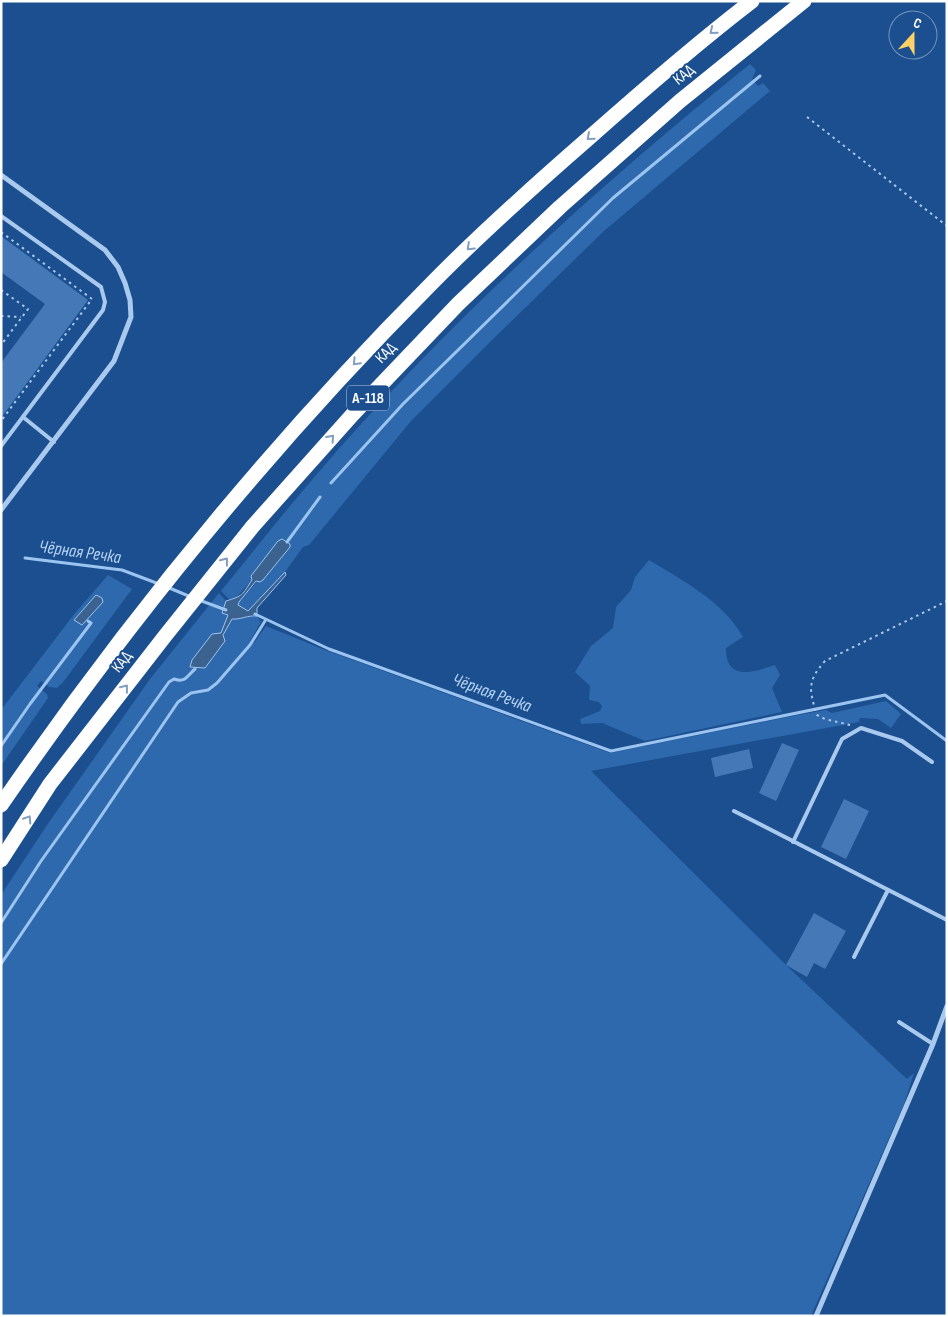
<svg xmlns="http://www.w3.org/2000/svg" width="948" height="1317" viewBox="0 0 948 1317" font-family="'Sofia Sans Condensed',sans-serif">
  <rect width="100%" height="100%" fill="#1b4f8f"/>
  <g fill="#2e69ad">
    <path d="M750 64 756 70 752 79 758 86 763 83 770 91 604 231 493 339 411 421 309 545 303 547 285 572 248 611 238 605 239 602 290 544 282 539 251 576 252 580 234 600H230L221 591C253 552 284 512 317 474 446 324 597 187 750 64Z"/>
    <path d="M649 560C683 581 723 601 743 637L726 648C726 682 753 672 775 665L780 675 772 688 782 712 645 741 602 723 581 724 580 719 600 711 602 706 599 702 589 700 590 686 575 672 591 646 613 628 616 607 631 590 635 577Z"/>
    <polygon points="108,575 132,589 64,681 57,688 49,687 41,681 37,686 47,694 48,698 1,766 1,710 75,613"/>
    <path d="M219 593 226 601 222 612 228 615C226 635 203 652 190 667L205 668 232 619C240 620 248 615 257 616L261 622 250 641 254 643 266 626 325 650 610 753 798 715 826 710 832 713 886 701 901 714 891 728 878 719 860 718 859 722 591 771 786 965 907 1079 914 1073 904 1104 811 1316H1V895L47 825 150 679Z"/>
  </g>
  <g fill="#3c6290" stroke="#9cc4f0">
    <path d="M282 539 290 544V547L263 580 260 582 256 581 239 602 238 605 248 611 285 572 286 575 257 608V616C248 615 240 620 232 619L223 635 225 641 205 668 190 667 192 660 212 634 221 633 228 615 222 613 226 601C243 596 242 595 252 580L251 576 278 541Z"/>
    <polygon points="96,595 102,598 103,602 82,625 74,620"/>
  </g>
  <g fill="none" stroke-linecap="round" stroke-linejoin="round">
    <g stroke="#9cc4f0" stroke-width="3">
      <polyline points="331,483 403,404 613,198 760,76"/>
      <polyline points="287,542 320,497"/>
      <polyline points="25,558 122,570 159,584"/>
      <polyline points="167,587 191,597"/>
      <polyline points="199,600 226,610"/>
      <polyline points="255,614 329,649 611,751 885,695 947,741"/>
      <polyline points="1,746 30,704 91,623 88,621"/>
      <path d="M1 923 41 861 169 682 174 679C186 683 187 676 195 669"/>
      <polyline points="1,964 178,702 191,693 208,690 217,683 250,645 265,621"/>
    </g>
  </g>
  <g fill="#4478b7">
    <polygon points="1,236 88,300 1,418 1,363 45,304 1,272"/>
    <polygon points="782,743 799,750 776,801 759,793"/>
    <polygon points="749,749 753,768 715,777 711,758"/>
    <polygon points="844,799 869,811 846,859 821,847"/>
    <polygon points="814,913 846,931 825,969 814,963 807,977 786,965"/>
  </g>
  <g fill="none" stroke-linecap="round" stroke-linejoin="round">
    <g stroke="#a9c9ee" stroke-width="2" stroke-dasharray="2.5 4" stroke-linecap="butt">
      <polyline points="807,117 947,226"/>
      <polyline points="1,232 92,299 1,421"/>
      <polyline points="1,290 28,309 1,345"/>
      <polyline points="1,316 21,317"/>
      <path d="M850 725 825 719 817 715C809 690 807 681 825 661L947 601"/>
    </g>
    <g stroke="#a9c9ee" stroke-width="4">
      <polyline points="1,216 101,287 105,302 103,310 1,446"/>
      <polyline points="23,417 54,442"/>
      <polyline points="734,811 947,920"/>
      <polyline points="793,842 842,739 861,728 902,741 932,762"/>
      <polyline points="854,957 888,890"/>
      <polyline points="899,1022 933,1044"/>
    </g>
    <g stroke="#a9c9ee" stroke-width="5">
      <polyline points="1,175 105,250 118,267 125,283 130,300 131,317 114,361 1,510"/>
      <polyline points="816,1316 933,1044 947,1006"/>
    </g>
    <g stroke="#fff" stroke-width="15">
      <path d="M1 805C129 619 272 444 431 284 482 232 536 184 590 137 643 90 696 44 752 1"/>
      <polyline points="1,860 50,784 165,636 253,526 353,414 458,304 560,207 680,101 804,1"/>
    </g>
  </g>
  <defs><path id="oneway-chevron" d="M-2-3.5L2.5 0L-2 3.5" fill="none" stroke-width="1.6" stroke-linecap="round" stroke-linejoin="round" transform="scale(1.25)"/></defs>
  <g stroke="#829ec1">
    <use href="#oneway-chevron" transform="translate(713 31) rotate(140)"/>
    <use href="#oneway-chevron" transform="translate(590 137) rotate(139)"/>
    <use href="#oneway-chevron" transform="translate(470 247) rotate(137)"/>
    <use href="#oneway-chevron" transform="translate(356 362) rotate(134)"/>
    <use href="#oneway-chevron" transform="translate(331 438) rotate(-48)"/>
    <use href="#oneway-chevron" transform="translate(225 561) rotate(-52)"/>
    <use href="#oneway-chevron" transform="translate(125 688) rotate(-52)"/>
    <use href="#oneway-chevron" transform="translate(28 819) rotate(-57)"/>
  </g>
  <g text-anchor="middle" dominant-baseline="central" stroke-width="4" stroke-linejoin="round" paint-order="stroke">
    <rect fill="#1b4f8f" stroke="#bbcadd" stroke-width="1" x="347" y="385.5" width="42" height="25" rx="4"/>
    <g font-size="15" font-weight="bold" fill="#fff">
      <text x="368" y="398">А-118</text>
    </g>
    <g font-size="16" fill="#fff" stroke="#1b4f8f">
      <text transform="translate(684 75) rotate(-39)">КАД</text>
      <text transform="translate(386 353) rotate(-46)">КАД</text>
      <text transform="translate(122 662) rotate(-52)">КАД</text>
    </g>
    <g font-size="18" font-style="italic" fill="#b5d3f5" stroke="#1b4f8f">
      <text transform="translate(80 552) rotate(8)">Чёрная Речка</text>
      <text transform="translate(492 693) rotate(20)">Чёрная Речка</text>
    </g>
  </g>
  <rect width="948" height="1317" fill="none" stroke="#ffffff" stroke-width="5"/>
  <g transform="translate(913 35) rotate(21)"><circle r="24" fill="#1b4f8f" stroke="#7695bc"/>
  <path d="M0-4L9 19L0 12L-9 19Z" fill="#ffd166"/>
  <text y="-8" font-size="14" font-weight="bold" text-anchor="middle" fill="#ffffff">С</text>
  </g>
</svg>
